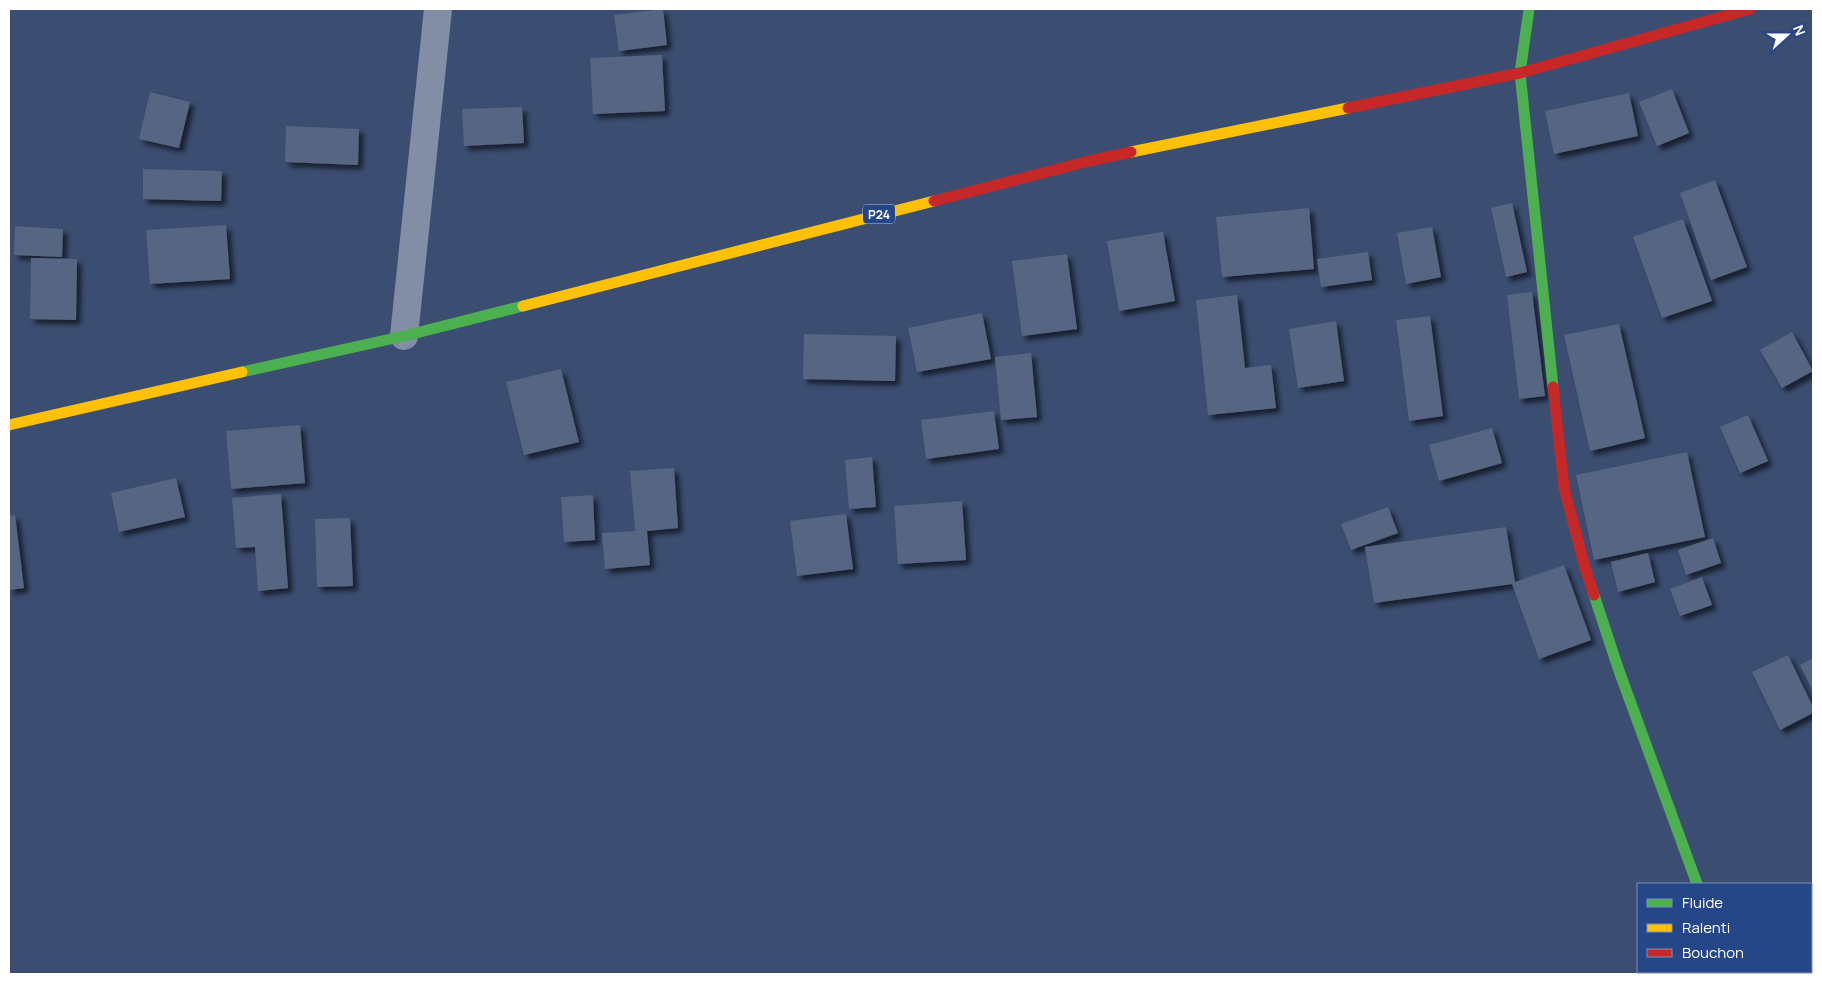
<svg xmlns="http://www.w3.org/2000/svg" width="1822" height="983" viewBox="0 0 1822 983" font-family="Manrope,sans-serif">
  <defs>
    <filter id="shadow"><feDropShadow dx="4.5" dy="4.5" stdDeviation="2.5" flood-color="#0009"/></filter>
  </defs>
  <rect width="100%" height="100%" fill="#3b4d71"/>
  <g fill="#566582" filter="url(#shadow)">
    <polygon points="663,9 667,45 619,51 614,15"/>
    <polygon points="662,55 665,111 593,114 590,58"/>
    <polygon points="1672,89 1689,133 1657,146 1639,102"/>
    <polygon points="150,92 190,102 179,148 139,139"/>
    <polygon points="1629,93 1638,136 1554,154 1545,111"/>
    <polygon points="522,107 524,143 464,146 462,109"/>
    <polygon points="286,126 359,129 358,165 285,162"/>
    <polygon points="143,169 222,171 221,201 143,199"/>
    <polygon points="1715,180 1747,267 1711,280 1680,193"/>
    <polygon points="1512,203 1527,272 1506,277 1491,208"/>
    <polygon points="1309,208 1314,269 1222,277 1216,217"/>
    <polygon points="1683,219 1712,301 1662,318 1633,237"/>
    <polygon points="226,225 230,279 150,284 146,230"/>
    <polygon points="15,226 63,229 62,257 14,255"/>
    <polygon points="1432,227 1441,277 1406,284 1397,233"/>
    <polygon points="1163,232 1175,301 1119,311 1107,241"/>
    <polygon points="1368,252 1372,280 1321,287 1317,259"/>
    <polygon points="1067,254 1077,329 1022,336 1012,261"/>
    <polygon points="31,258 77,259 76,320 30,319"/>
    <polygon points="1532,292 1545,396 1519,399 1507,295"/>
    <polygon points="1237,295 1245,368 1271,365 1276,408 1208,415 1196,300"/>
    <polygon points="982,313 991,359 917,372 908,328"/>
    <polygon points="1430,316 1443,416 1409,421 1396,320"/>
    <polygon points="1336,321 1344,381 1298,388 1289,329"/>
    <polygon points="1619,324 1645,438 1590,451 1564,335"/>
    <polygon points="1792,332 1813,371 1782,388 1760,350"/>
    <polygon points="804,334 896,336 895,381 803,379"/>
    <polygon points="1031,353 1037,417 1001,420 995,357"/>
    <polygon points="561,369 579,442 524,455 506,382"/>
    <polygon points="994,411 999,449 926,459 921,420"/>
    <polygon points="1748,415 1768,461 1740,473 1720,427"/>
    <polygon points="300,425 305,483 231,489 226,431"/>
    <polygon points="1492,428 1502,463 1439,481 1429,445"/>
    <polygon points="1687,452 1705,537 1594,560 1576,475"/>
    <polygon points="872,457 876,507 849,509 845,460"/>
    <polygon points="674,468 678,528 647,531 650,565 605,569 602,533 635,531 630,471"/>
    <polygon points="176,478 185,517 119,532 111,493"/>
    <polygon points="281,494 288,588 258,591 255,547 236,548 232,498"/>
    <polygon points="593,495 595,540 564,542 561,497"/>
    <polygon points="962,501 966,560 898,564 894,506"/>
    <polygon points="1388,507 1398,533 1351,550 1341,524"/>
    <polygon points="846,514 853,569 797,576 790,521"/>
    <polygon points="15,515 24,588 9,590 9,516"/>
    <polygon points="350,518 353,586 317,587 315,519"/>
    <polygon points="1506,527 1515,582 1564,565 1591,640 1539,659 1512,584 1374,603 1365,547"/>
    <polygon points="1713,538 1721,563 1686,575 1678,550"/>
    <polygon points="1648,553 1655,582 1618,592 1611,562"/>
    <polygon points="1702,577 1712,605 1680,616 1670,589"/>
    <polygon points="1788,655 1813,707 1813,713 1780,730 1752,672"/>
    <polygon points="1813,658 1813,691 1800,665"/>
  </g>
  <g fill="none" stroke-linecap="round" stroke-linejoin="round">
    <g stroke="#828ea6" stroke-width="28">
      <polyline points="404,336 438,9"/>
      <polyline points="1720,972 1721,974"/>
    </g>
    <g stroke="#4caf50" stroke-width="11">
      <polyline points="1529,9 1520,73 1553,387"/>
      <polyline points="242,372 404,336 523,306"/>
      <polyline points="1594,595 1618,668 1697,884"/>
    </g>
    <g stroke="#ffc107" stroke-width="11">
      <polyline points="1131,152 1348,108"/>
      <polyline points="523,306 934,201"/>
      <polyline points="9,425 242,372"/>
    </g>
    <g stroke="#c62828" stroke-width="11">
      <polyline points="1348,108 1520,73 1750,9"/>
      <polyline points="934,201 1089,161 1131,152"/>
      <polyline points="1553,387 1564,488 1585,568 1594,595"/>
    </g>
  </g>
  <g text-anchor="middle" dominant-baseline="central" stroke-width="4" stroke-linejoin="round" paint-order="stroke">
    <rect fill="#254687" stroke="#bec8db" stroke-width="1" x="863" y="204.5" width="32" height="19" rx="4"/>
    <g font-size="12" font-weight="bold" fill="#fff">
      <text x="879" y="214">P24</text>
    </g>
  </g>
  <rect width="1822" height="983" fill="none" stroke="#ffffff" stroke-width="20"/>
  <rect x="1637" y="883" width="175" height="90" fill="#254687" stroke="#7c90b7"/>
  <rect x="1647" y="899" width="25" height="8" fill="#4caf50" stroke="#7c90b7"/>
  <text x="1682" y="908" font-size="15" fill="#ffffff">Fluide</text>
  <rect x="1647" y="924" width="25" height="8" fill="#ffc107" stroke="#7c90b7"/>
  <text x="1682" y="933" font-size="15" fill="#ffffff">Ralenti</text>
  <rect x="1647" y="949" width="25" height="8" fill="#c62828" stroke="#7c90b7"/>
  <text x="1682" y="958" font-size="15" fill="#ffffff">Bouchon</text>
  <g transform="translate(1787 35) rotate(69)" stroke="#254687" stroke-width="4" paint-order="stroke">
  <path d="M0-4L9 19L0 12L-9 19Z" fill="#ffffff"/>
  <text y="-8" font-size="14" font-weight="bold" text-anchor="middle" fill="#ffffff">N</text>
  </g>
</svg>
